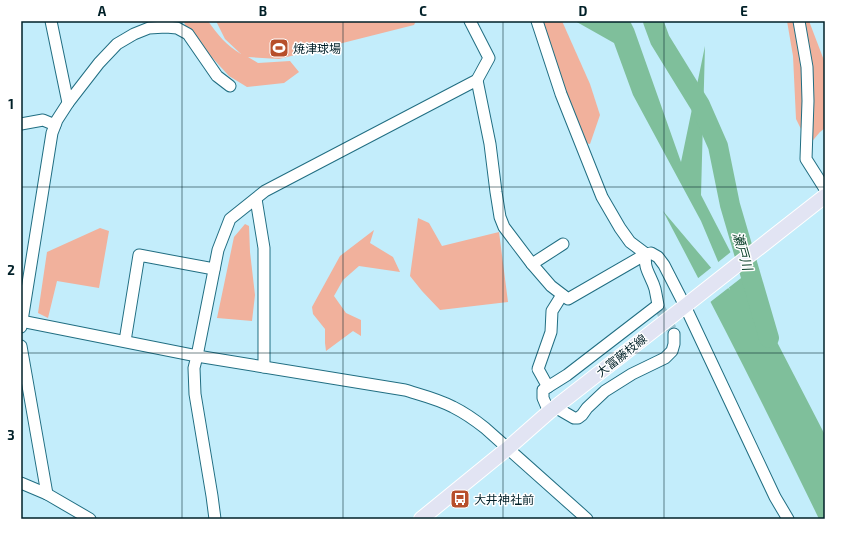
<svg xmlns="http://www.w3.org/2000/svg" width="846" height="540" viewBox="0 0 846 540" font-family="'Exo 2','Noto Sans JP',sans-serif">
  <rect width="100%" height="100%" fill="#c3edfb"/>
  <g fill="#f1b19c">
    <path d="M184 21H208C217 34 227 46 241 54L225 39 216 21H416L414 25 279 59 248 57 258 63 290 61 299 72 284 83 247 87 229 76 186 29Z"/>
    <polygon points="539,21 562,21 590,84 600,115 590,144 585,143"/>
    <polygon points="787,21 809,21 825,63 825,128 820,132 809,145 796,119 793,56"/>
    <polygon points="418,218 429,223 442,246 499,232 508,302 440,310 422,291 410,276"/>
    <polygon points="245,224 249,226 250,252 255,295 252,321 217,318 234,237"/>
    <polygon points="100,228 109,231 99,288 57,281 48,318 38,313 47,252"/>
    <polygon points="374,230 370,243 393,257 400,272 359,266 343,280 334,296 346,313 361,320 361,336 353,331 326,351 325,343 325,329 313,314 312,307 340,256"/>
  </g>
  <path fill="#7fbf9b" d="M575 21H630L634 29 681 162 705 46 701 195 825 435V519H819C769 415 717 313 663 211L730 290 701 221 633 95 614 43Z"/>
  <polygon fill="#c3edfb" points="732,251 745,275 709,303 697,279 712,267 724,281 717,263"/>
  <g fill="none" stroke-linecap="round" stroke-linejoin="round">
    <polyline stroke="#7fbf9b" stroke-width="20" points="653,21 660,40 700,105 718,146 730,205 769,338"/>
    <polyline stroke="#9cc4d1" stroke-width="11" stroke-dasharray="11 5.5" stroke-linecap="butt" points="658,305 674,334"/>
    <defs>
      <g id="minor">
        <polyline points="51,21 68,103"/>
        <polyline points="799,21 807,67 808,101 806,159 825,189"/>
        <polyline points="477,80 490,144 496,192 500,217 504,227 532,264 551,286 568,299 646,254 630,242 620,228 602,197 561,94 537,21"/>
        <polyline points="21,124 43,120 55,125"/>
        <polyline points="256,199 264,248 264,367"/>
        <polyline points="532,264 563,244"/>
        <path d="M21 321 197 356 405 390C421 395 438 399 453 407 465 413 475 420 485 428L587 519"/>
        <polyline points="21,327 52,133 57,120 68,103 99,63 117,44 134,34 149,28 166,27 177,28 188,34 217,76 230,86"/>
        <polyline points="125,341 139,255 214,269"/>
        <polyline points="21,346 47,494"/>
        <polyline points="548,387 538,369 551,332 552,311 562,295"/>
        <polyline points="555,407 574,418 578,418 582,415 587,408 605,391 632,374 665,358 672,351 674,344 674,334"/>
        <path d="M549 412 543 398V390L567 375 658 305C657 299 656 294 655 289 651 275 643 269 646 254L651 253 658 257 664 265 685 306 775 497 788 519"/>
        <polyline points="21,483 47,494 90,519"/>
        <polyline points="215,519 212,496 195,394 194,368 197,356 218,250 230,219 265,191 477,80 489,58 470,21"/>
      </g>
      <polyline id="major" points="421,519 507,449 549,412 685,306 825,196"/>
    </defs>
    <use href="#minor" stroke="#216e82" stroke-width="13"/>
    <use href="#major" stroke="#fff" stroke-width="16"/>
    <use href="#minor" stroke="#fff" stroke-width="11"/>
    <use href="#major" stroke="#e2e4f3" stroke-width="14"/>
  </g>
  <path fill="none" stroke="#012028" stroke-width="1" stroke-opacity="0.55" d="M182 21V519M343 21V519M503 21V519M664 21V519M21 187H825M21 353H825"/>
  <defs>
    <symbol id="stadium-square" viewBox="-11 -11 22 22"><rect x="-9" y="-9" width="18" height="18" rx="4" fill="#b74f2b" stroke="#fff"/><path d="M0-5a6.5 5 0 1 0 0 10a6.5 5 0 1 0 0-10ZM-3.5-1.8h7v3.6h-7Z" fill="#fff"/></symbol>
    <symbol id="bus-square" viewBox="-11 -11 22 22"><rect x="-9" y="-9" width="18" height="18" rx="4" fill="#b74f2b" stroke="#fff"/><path d="M-5-6H5V4H4V6H2V4H-2V6H-4V4H-5ZM-3.5-4V0h7V-4ZM-3.5 1.2v1.5H-2V1.2ZM2 1.2v1.5H3.5V1.2Z" fill="#fff"/></symbol>
  </defs>
  <g fill-rule="evenodd">
    <use href="#stadium-square" x="268" y="37" width="22" height="22"/>
    <use href="#bus-square" x="449" y="488" width="22" height="22"/>
  </g>
  <g text-anchor="middle" dominant-baseline="central" stroke-width="3" stroke-linejoin="round" paint-order="stroke">
    <g font-size="12" fill="#012028" stroke="#fff" text-anchor="start">
      <text x="293" y="48">焼津球場</text>
      <text x="474" y="499">大井神社前</text>
    </g>
    <g font-size="12" fill="#012028" stroke="#fff">
      <text transform="translate(621 355) rotate(-38)">大富藤枝線</text>
    </g>
    <g font-size="13" font-style="italic" fill="#033a23" stroke="#fff">
      <text transform="translate(743 251) rotate(74)">瀬戸川</text>
    </g>
  </g>
  <rect width="846" height="540" fill="none" stroke="#ffffff" stroke-width="44"/>
  <rect x="22" y="22" width="802" height="496" fill="none" stroke="#012028" stroke-width="1.5"/>
  <g font-size="13" text-anchor="middle" font-weight="bold" fill="#012028">
    <text x="102" y="16">A</text>
    <text x="263" y="16">B</text>
    <text x="423" y="16">C</text>
    <text x="583" y="16">D</text>
    <text x="744" y="16">E</text>
    <text x="11" y="109">1</text>
    <text x="11" y="275">2</text>
    <text x="11" y="440">3</text>
  </g>
</svg>
